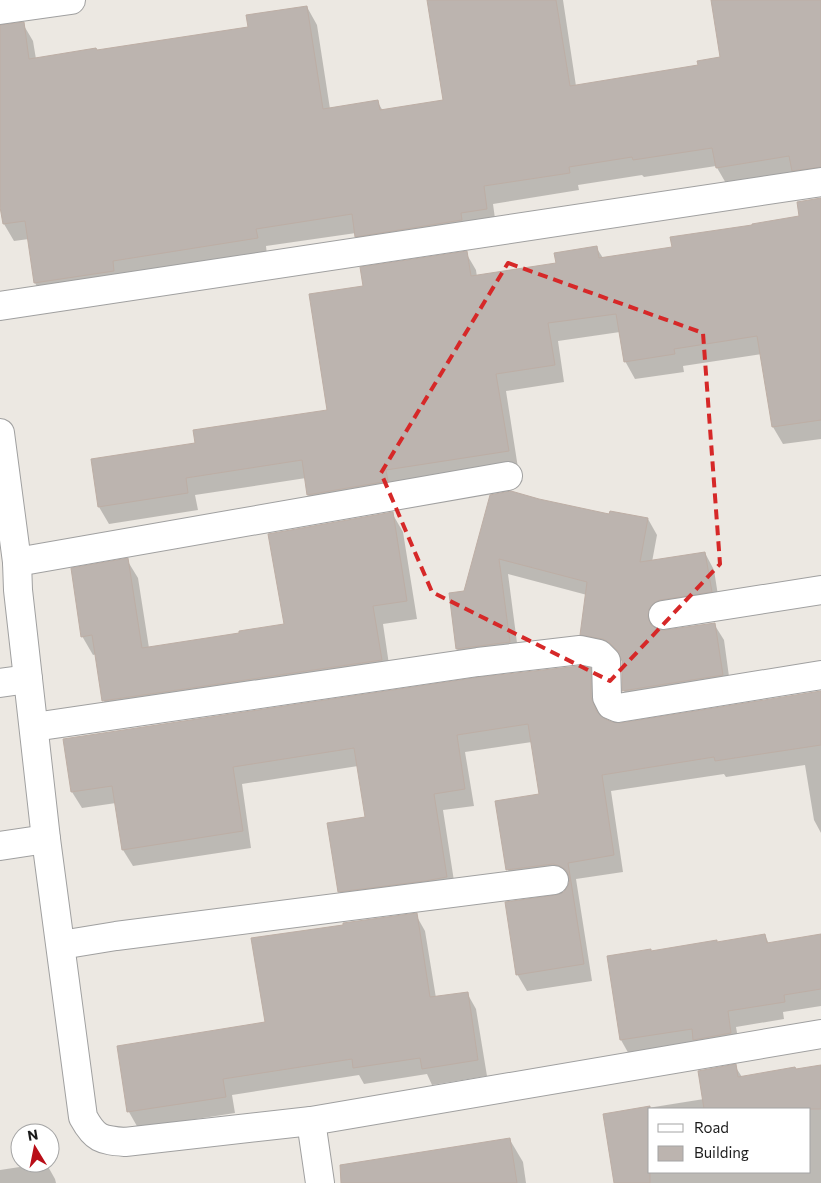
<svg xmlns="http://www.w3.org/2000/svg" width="821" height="1183" viewBox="0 0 821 1183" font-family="Commissioner,sans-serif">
  <rect width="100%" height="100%" fill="#ece8e2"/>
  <g fill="#0003" fill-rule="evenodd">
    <polygon points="429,0 563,0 576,86 699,66 721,58 713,0 821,0 821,185 727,185 716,166 644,177 642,175 578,185 579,190 493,204 496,226 366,254 356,236 356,233 266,246 267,255 45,300 35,283 29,239 14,241 4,224 0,199 0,26 23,24 33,41 36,59 97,51 249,28 307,7 317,25 330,109 377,101 383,111 444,101"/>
    <polygon points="821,199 821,439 783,444 773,427 762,354 683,366 684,372 635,379 625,361 620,332 558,341 564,382 506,391 518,468 318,512 308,495 306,478 195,495 198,510 109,524 99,507 197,444 328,411 364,287 466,253 476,270 477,277 557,264 596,247 603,258 673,248 800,217"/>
    <polygon points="492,496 610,515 648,519 657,535 652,562 705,553 714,570 720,608 657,626 657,631 665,632 714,624 724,640 731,691 633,707 624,691 623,661 613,655 590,651 581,634 587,595 508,574 519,658 466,665 457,649 450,594 465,592"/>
    <polygon points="392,513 403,532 417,619 383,624 391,678 114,719 104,701 97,654 93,655 82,636 127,560 138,578 149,648 240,634 286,625"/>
    <polygon points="590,669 600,686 600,715 604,720 620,725 821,692 821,833 814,820 805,765 726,777 724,774 611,791 623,872 576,879 592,981 527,991 517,974 557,897 565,893 570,882 563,881 517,887 508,870 497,802 540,796 532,742 465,752 474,806 443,810 456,894 349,908 339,891 367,818 358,766 242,784 251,848 133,866 123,850 116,803 82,808 72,792"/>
    <polygon points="416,915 425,931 436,998 467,993 476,1009 487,1076 432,1085 427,1074 364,1084 359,1075 232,1095 235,1113 138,1128 129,1112 266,1024"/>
    <polygon points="765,935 769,944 821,935 821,1006 783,1012 784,1019 736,1027 740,1050 630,1056 621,1040 651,952 717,944"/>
    <path d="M735 1066 742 1077 821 1066V1183H615L604 1115 704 1099ZM650 1109H810V1172H650Z"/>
    <polygon points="510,1140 523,1162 526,1183 383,1183"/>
    <polygon points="46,1163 55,1179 56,1183 0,1183 0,1170"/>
  </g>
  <g fill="#bcb4af" stroke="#bdaea5">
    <polygon points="427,0 556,0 570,86 698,65 697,61 720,57 711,0 821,0 821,167 792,171 789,156 716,168 712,148 633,160 632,157 569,167 570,173 484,186 487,209 461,213 462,220 355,237 352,214 256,229 258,238 113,261 114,271 34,283 25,221 3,224 0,207 0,25 24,22 29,59 96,48 97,50 248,27 246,15 307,6 323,109 378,100 380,110 443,100"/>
    <polygon points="821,198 821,420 772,427 757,336 674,349 675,354 624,362 616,314 548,323 555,365 496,374 509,451 386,470 388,481 307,495 302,460 186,478 188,493 98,507 91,459 195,443 193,430 327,410 309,294 363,286 360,267 467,251 471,276 556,263 554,253 597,246 599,258 672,247 670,237 752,225 752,224 799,216 797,202"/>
    <polygon points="511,491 539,499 609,514 610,511 648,518 640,562 705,552 712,592 660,600 654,603 649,609 648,617 651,625 657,629 665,630 715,623 723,675 622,691 622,661 617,650 610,643 603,639 580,635 587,582 499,559 510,642 456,649 449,593 464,591 490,495"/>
    <polygon points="393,512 407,601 373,606 382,660 102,701 92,635 81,637 71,568 128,558 142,648 239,633 239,631 284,624 268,534"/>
    <polygon points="579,666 591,668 591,697 597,712 605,719 612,722 620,723 821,691 821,745 715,761 714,757 602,775 614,855 568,863 584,964 516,975 505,902 556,895 564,892 568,886 570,879 566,870 560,866 553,864 506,870 495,801 539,794 528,724 457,735 465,789 434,794 447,877 425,881 338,892 327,823 365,817 354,748 233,767 243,831 122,850 112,786 71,792 63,739 480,677"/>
    <polygon points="417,913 430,997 468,992 478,1060 422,1069 420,1058 353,1068 352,1059 223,1079 226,1097 127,1112 117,1046 265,1022 251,938 343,925 343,923"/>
    <polygon points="765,934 767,943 821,934 821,989 784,995 785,1002 728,1011 731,1033 693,1040 692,1029 620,1040 607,956 651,949 651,951 717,940 717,942"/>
    <polygon points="736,1064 738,1077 795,1067 796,1069 821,1065 821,1109 704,1109 698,1071"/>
    <polygon points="650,1106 650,1183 614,1183 603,1114"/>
    <polygon points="510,1138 517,1183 341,1183 340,1165"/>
  </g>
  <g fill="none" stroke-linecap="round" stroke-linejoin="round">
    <defs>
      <g id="minor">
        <polyline points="0,10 71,0"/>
        <polyline points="0,306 821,182"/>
        <path d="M0 433 17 562 18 590 46 839 83 1117C95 1139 101 1140 125 1142L311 1121 821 1034"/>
        <polyline points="17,562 508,476"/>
        <polyline points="663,615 821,590"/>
        <polyline points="0,683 28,679"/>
        <polyline points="34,727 478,662 580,650 599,654 606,661 607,697 611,705 618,708 821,675"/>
        <polyline points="0,846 46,839"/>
        <polyline points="61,945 116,936 554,880"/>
        <polyline points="311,1121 320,1183"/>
      </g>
    </defs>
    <use href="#minor" stroke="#a0a0a0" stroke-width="30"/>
    <use href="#minor" stroke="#fff" stroke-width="28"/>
  </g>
  <path fill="none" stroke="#d62828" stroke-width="4" stroke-dasharray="10 6" stroke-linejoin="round" d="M508 263 703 333 720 564 610 681 432 592 381 473Z"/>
  <rect x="648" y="1108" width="162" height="65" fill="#ffffff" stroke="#a4a4a4"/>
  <rect x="658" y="1124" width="25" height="8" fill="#ffffff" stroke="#a4a4a4"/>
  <text x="694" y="1133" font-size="15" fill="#1c1c1c">Road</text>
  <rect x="658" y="1146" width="25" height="15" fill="#bcb4af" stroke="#a4a4a4"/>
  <text x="694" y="1158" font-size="15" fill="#1c1c1c">Building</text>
  <g transform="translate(35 1148) rotate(350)"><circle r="24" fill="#ffffff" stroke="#a4a4a4"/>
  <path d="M0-4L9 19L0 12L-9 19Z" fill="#b90e18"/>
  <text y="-8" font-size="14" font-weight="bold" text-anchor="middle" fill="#1c1c1c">N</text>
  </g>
</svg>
